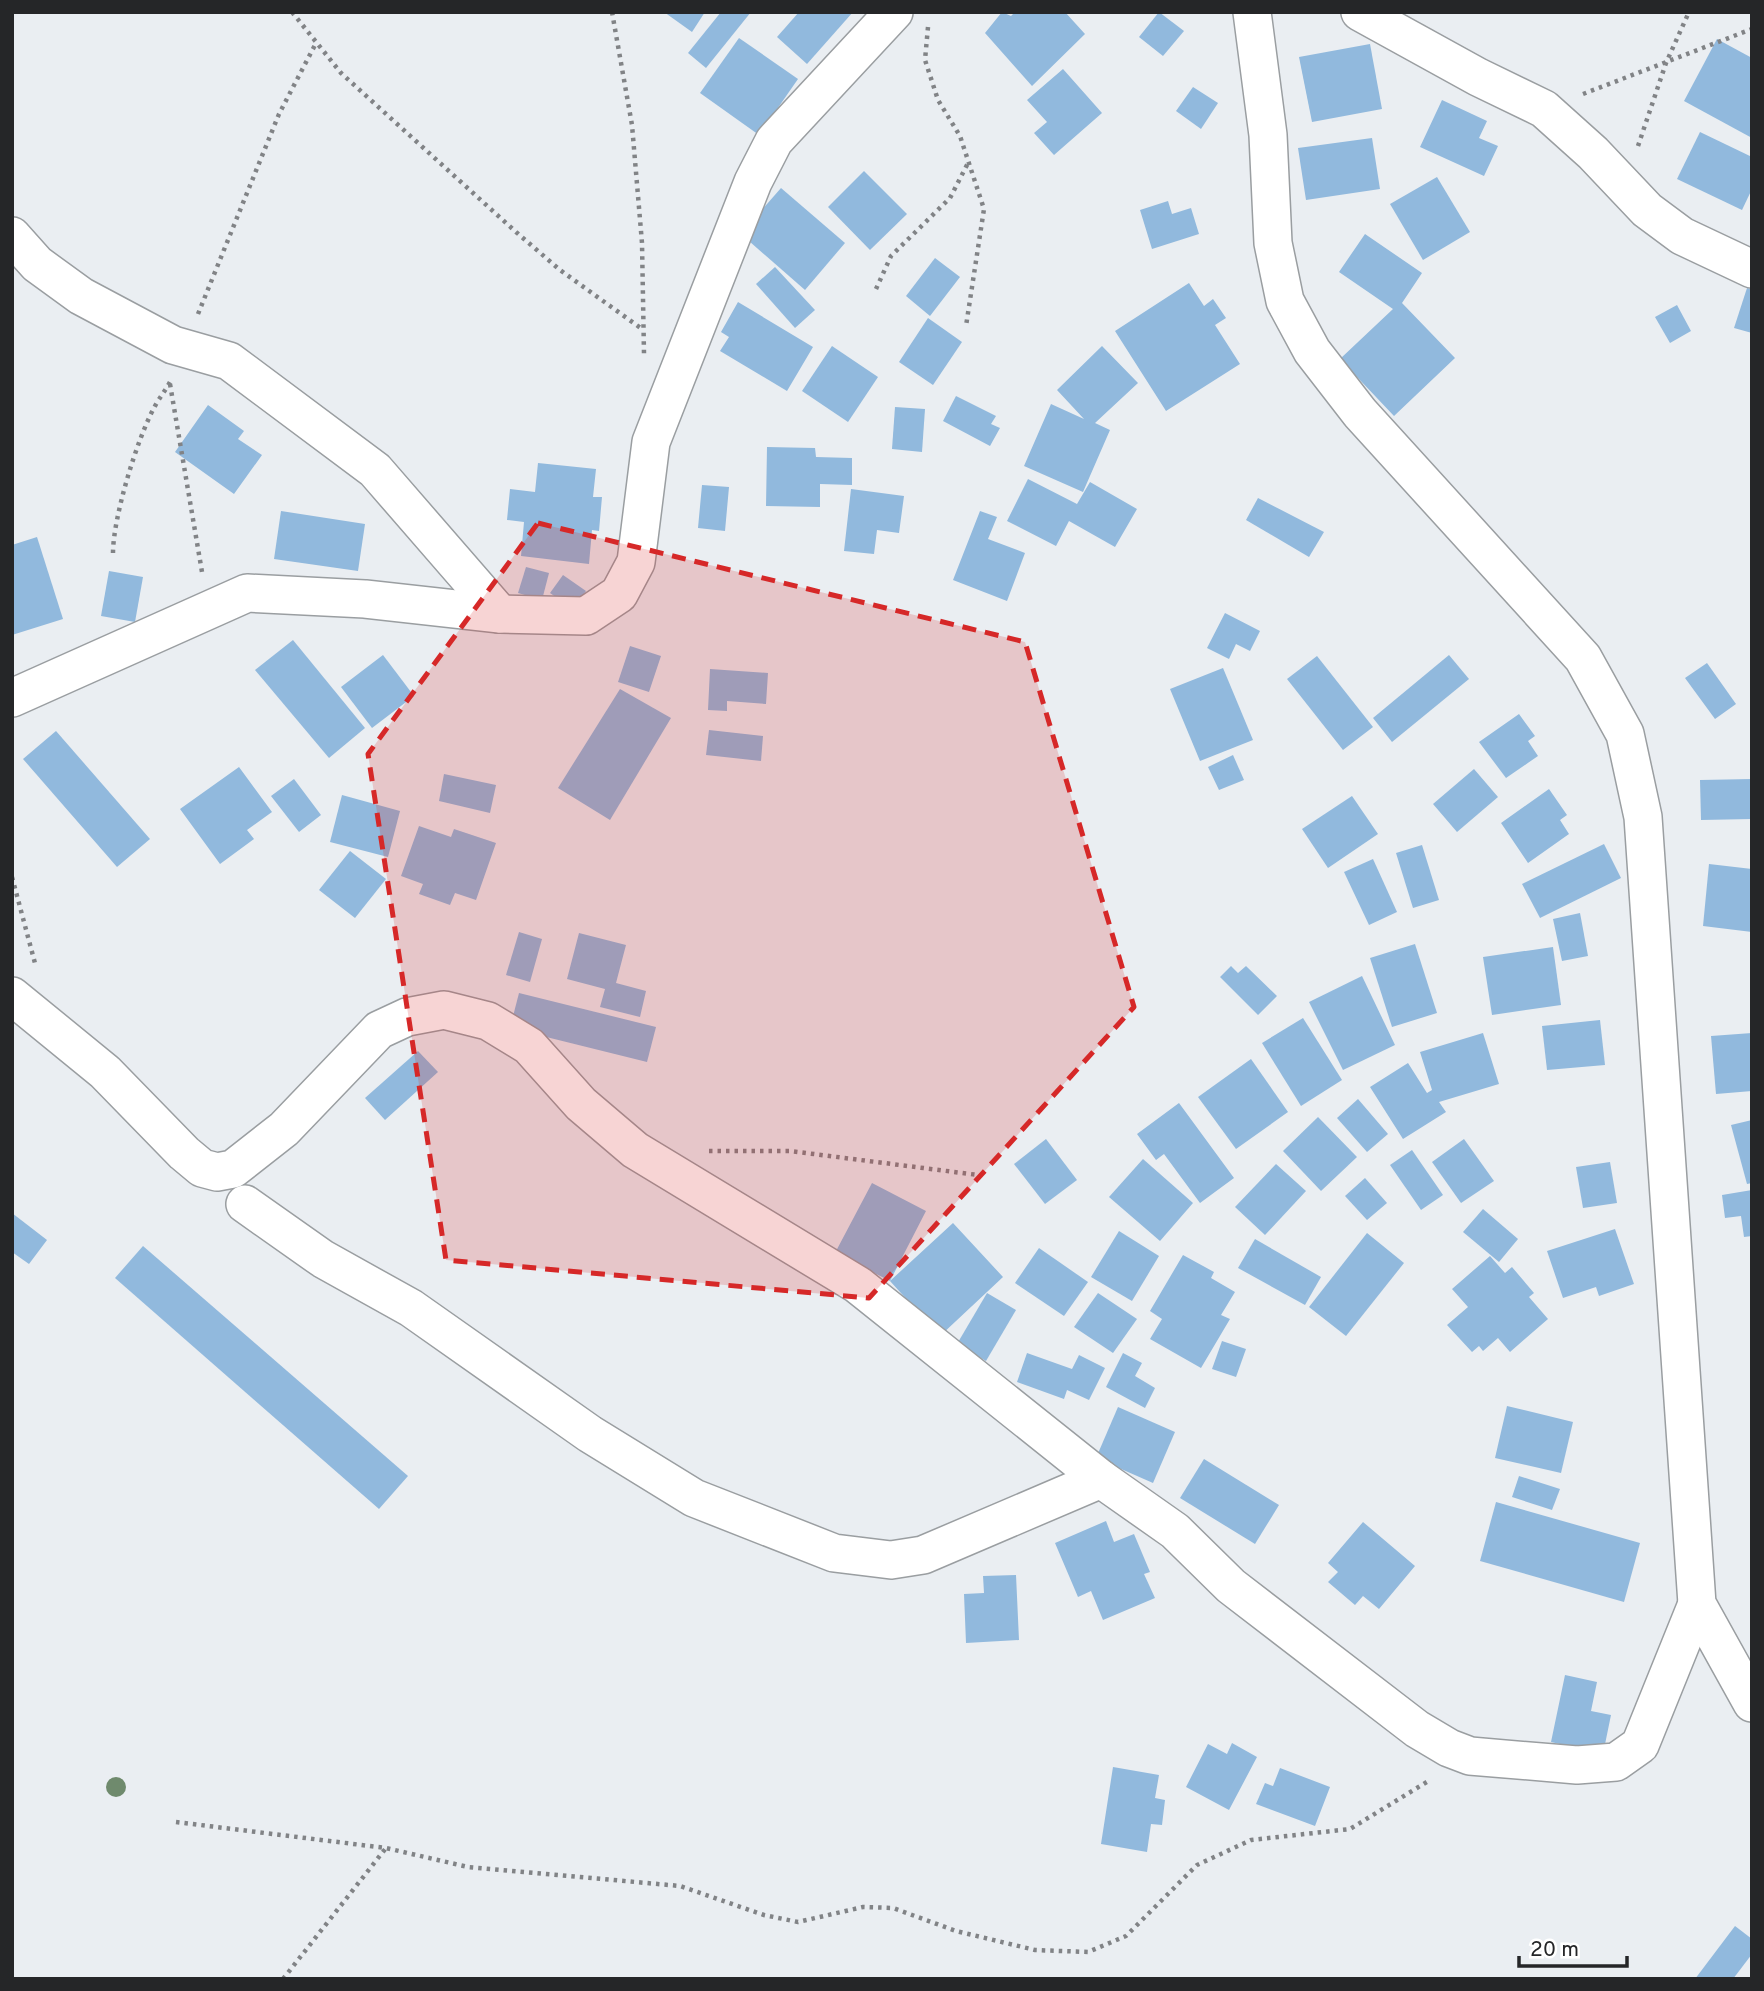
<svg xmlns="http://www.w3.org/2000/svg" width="1764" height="1991" viewBox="0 0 1764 1991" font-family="Overpass,sans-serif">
  <rect width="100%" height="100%" fill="#eaeef2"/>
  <g fill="#91b9dd">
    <polygon points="664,12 705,12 692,32"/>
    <polygon points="721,12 751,12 706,68 688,53"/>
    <polygon points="799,12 853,12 807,64 777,37"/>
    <polygon points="1002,12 1011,16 1015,12 1065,12 1085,34 1032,86 985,33"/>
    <polygon points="1159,12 1184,31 1163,56 1139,37"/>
    <polygon points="739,38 798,79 759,135 700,93"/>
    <polygon points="1717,39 1752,58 1752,138 1684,101"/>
    <polygon points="1370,44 1382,109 1312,122 1299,57"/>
    <polygon points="1063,69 1102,113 1054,155 1034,133 1047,122 1027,100"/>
    <polygon points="1193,87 1218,103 1201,129 1176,111"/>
    <polygon points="1442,100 1487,121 1479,138 1498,146 1484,176 1420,147"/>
    <polygon points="1700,132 1752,157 1752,189 1742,210 1677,179"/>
    <polygon points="1372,138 1380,189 1306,200 1298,148"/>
    <polygon points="864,171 907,214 870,250 828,207"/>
    <polygon points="1437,177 1470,232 1423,260 1390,204"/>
    <polygon points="781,188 845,243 805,290 741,234"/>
    <polygon points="1168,201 1172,214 1191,208 1199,234 1152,249 1140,210"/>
    <polygon points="1365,234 1422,273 1402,303 1455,358 1394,416 1340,359 1393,309 1339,272"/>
    <polygon points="935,258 960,277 930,316 906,296"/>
    <polygon points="775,267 815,310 795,328 756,284"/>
    <polygon points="1189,283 1204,306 1213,299 1226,318 1215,325 1240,364 1166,411 1115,331"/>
    <polygon points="1747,288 1752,289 1752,333 1734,328"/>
    <polygon points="738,302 813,347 787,391 720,351 729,337 721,332"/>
    <polygon points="1677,305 1691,331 1670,343 1655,317"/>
    <polygon points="928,318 962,342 933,385 899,362"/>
    <polygon points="832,346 878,377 848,422 802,391"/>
    <polygon points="1102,346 1138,383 1095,423 1110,430 1083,492 1024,466 1051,404 1084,419 1057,390"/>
    <polygon points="956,396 996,416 991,424 1000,428 990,446 943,421"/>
    <polygon points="208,405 244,431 238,439 262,455 234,494 175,452"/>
    <polygon points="895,407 925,409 922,452 892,449"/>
    <polygon points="767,447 815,448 816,457 852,458 852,485 820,484 820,507 766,506"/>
    <polygon points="538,463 596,469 593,497 602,497 599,531 592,530 589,564 521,556 524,522 507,520 510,489 535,492"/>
    <polygon points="1028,479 1077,504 1090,482 1137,509 1115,547 1069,521 1056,546 1007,521"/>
    <polygon points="702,485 729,487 725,531 698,528"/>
    <polygon points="851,489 904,496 899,533 877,530 874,554 844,551"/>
    <polygon points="1258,498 1324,532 1309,557 1246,520"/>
    <polygon points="281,511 365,524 358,571 274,559"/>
    <polygon points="980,511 997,517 988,539 1025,553 1007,601 953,580"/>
    <polygon points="37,537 63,619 12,635 12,545"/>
    <polygon points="526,567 549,573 542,600 518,593"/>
    <polygon points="109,571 143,577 135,622 101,616"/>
    <polygon points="563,575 586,591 573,609 550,593"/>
    <polygon points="1225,613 1260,631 1250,651 1236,644 1229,659 1207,648"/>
    <polygon points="293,640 365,728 329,758 255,670"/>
    <polygon points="630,646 661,656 649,692 618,682"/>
    <polygon points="383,655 414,696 372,728 341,687"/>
    <polygon points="1449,655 1469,679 1392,742 1373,718"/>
    <polygon points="1317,656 1373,727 1343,750 1287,679"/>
    <polygon points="1707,663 1736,704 1715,719 1685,678"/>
    <polygon points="1223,668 1253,740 1200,761 1170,689"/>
    <polygon points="710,669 768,673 766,704 727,701 727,711 708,710"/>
    <polygon points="620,689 671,718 610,820 558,788"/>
    <polygon points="1519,714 1535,736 1528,741 1538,756 1506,778 1479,742"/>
    <polygon points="709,730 763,736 761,761 706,755"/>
    <polygon points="56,731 150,839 117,867 23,759"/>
    <polygon points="1233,755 1244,780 1219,790 1208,767"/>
    <polygon points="239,767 272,812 247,830 254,839 220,864 180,809"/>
    <polygon points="1474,769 1498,797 1457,832 1433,804"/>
    <polygon points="444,774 496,785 490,813 439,801"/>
    <polygon points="294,779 321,815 299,832 271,796"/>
    <polygon points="1752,779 1752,819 1701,820 1700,780"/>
    <polygon points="1549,789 1567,815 1560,820 1569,834 1528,863 1501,823"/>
    <polygon points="342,795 400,811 388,857 330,842"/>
    <polygon points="1352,796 1378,834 1328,868 1302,829"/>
    <polygon points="419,826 451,837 454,829 496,843 476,900 455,893 450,905 419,894 423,884 401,876"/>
    <polygon points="1604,844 1621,878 1540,918 1522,884"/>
    <polygon points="1422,845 1439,900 1413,908 1396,853"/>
    <polygon points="350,851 386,879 355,918 319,890"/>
    <polygon points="1373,859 1397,912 1369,925 1344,872"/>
    <polygon points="1709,864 1752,869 1752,932 1703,926"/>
    <polygon points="1580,913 1588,956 1562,961 1553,919"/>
    <polygon points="519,932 542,939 530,982 506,975"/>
    <polygon points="579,933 626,945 616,983 646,991 640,1017 600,1007 605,989 567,979"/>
    <polygon points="1415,944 1437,1013 1392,1027 1370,958"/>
    <polygon points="1553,947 1561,1005 1492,1015 1483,957"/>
    <polygon points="1231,966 1238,973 1246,966 1277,996 1258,1015 1220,977"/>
    <polygon points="1362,976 1395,1045 1343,1070 1309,1002"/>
    <polygon points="519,993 656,1027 647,1062 510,1028"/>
    <polygon points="1303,1018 1342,1080 1301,1106 1262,1043"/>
    <polygon points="1600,1020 1605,1065 1547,1070 1542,1026"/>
    <polygon points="1483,1033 1499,1084 1439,1102 1446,1112 1403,1139 1370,1087 1408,1063 1427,1093 1432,1090 1420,1052"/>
    <polygon points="1752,1033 1752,1091 1716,1094 1711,1036"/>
    <polygon points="418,1051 438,1072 385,1120 365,1098"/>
    <polygon points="1251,1059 1288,1112 1236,1149 1198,1097"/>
    <polygon points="1358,1099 1388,1134 1367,1152 1337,1118"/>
    <polygon points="1179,1103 1234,1178 1200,1203 1164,1154 1156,1160 1137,1134"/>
    <polygon points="1318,1117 1357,1157 1321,1191 1283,1151"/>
    <polygon points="1752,1120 1752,1183 1747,1184 1731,1125"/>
    <polygon points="1046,1139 1077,1180 1045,1204 1014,1164"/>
    <polygon points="1464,1139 1494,1181 1461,1203 1432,1162"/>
    <polygon points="1412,1150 1443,1195 1421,1210 1390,1165"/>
    <polygon points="1143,1159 1193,1203 1160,1241 1109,1197"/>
    <polygon points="1610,1162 1617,1203 1583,1208 1576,1167"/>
    <polygon points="1276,1164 1306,1191 1265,1235 1235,1207"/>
    <polygon points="1365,1178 1387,1203 1367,1220 1345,1196"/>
    <polygon points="872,1183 926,1211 890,1281 953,1223 1003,1277 940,1336 890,1281 835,1253"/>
    <polygon points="1752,1190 1752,1236 1744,1237 1741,1216 1725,1218 1722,1195"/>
    <polygon points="1483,1209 1518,1239 1499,1262 1463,1232"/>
    <polygon points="12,1213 47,1240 29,1264 12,1252"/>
    <polygon points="1615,1229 1634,1284 1599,1296 1596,1287 1563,1298 1547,1251"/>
    <polygon points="1119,1231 1159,1256 1132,1301 1091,1277"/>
    <polygon points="1367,1233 1404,1263 1346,1336 1309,1307"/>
    <polygon points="1255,1239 1321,1277 1305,1305 1238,1268"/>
    <polygon points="143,1246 408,1476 379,1509 115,1278"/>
    <polygon points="1039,1248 1088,1282 1064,1316 1015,1283"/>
    <polygon points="1183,1255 1214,1272 1211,1278 1235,1292 1221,1315 1230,1319 1201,1368 1150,1339 1162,1319 1150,1311"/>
    <polygon points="1490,1256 1505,1273 1512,1267 1534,1293 1529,1297 1548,1319 1510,1352 1498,1338 1483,1351 1479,1346 1472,1352 1447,1325 1468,1307 1452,1289"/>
    <polygon points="987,1293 1016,1310 986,1361 957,1344"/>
    <polygon points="1098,1293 1137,1319 1113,1353 1074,1327"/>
    <polygon points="1222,1341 1246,1349 1236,1377 1212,1369"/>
    <polygon points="1027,1353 1072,1369 1079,1355 1105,1368 1089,1400 1067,1390 1064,1399 1017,1382"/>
    <polygon points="1123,1353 1142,1363 1135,1376 1155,1388 1145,1408 1106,1387"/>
    <polygon points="1507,1406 1573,1422 1561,1473 1495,1458"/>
    <polygon points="1118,1407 1175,1432 1153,1483 1096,1458"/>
    <polygon points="1204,1459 1279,1505 1255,1544 1180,1498"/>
    <polygon points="1519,1476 1560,1489 1552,1510 1512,1497"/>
    <polygon points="1496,1502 1640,1543 1624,1602 1480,1561"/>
    <polygon points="1106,1521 1114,1542 1134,1534 1150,1572 1144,1574 1155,1598 1103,1620 1091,1591 1078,1597 1055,1543"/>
    <polygon points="1363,1522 1415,1566 1379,1609 1363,1596 1355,1605 1328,1582 1338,1572 1328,1563"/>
    <polygon points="1016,1575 1019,1640 966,1643 964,1594 984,1593 983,1576"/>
    <polygon points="1565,1675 1597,1682 1591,1711 1611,1715 1603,1754 1551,1742"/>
    <polygon points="1232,1743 1257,1757 1229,1810 1186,1787 1208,1744 1227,1754"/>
    <polygon points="1113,1767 1159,1775 1155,1798 1165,1800 1162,1825 1151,1824 1147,1852 1101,1844"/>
    <polygon points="1280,1768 1330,1787 1315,1826 1256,1804 1265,1783 1273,1786"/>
    <polygon points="1735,1926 1752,1939 1752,1954 1733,1979 1695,1979"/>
  </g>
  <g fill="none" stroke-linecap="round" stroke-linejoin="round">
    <defs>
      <g id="minor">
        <polyline points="1252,12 1268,135 1273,243 1285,301 1312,351 1360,413 1583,658 1625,734 1643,817 1697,1604 1752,1703"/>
        <polyline points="1360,12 1478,77 1544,109 1593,153 1647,210 1682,236 1752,269"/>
        <polyline points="12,236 37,264 81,296 173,345 229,361 375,470 500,614"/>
        <polyline points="12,698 247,593 365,599 500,614 586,616 619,594 636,562 651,442 753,182 774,141 894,12"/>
        <polyline points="12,996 105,1072 184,1153 202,1168 217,1172 233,1169 284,1129 379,1030 407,1017 444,1010 488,1021 529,1046 581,1104 635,1150 858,1285 1101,1479 1175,1531 1231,1586 1417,1729 1449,1748 1470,1756 1577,1765 1616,1762 1640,1745 1697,1604"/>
        <polyline points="245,1204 323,1259 411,1308 590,1434 694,1498 834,1553 891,1560 923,1555 1101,1479"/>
      </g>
    </defs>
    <use href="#minor" stroke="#9a9ea1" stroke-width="40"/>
    <g stroke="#818386" stroke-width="4.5" stroke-dasharray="3.5 5" stroke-linecap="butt">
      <polyline points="292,12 341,73 516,232 560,270 642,329"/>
      <polyline points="612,12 632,125 642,243 644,354"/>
      <polyline points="928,27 925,60 938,100 960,136 984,209 966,326"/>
      <polyline points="1583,94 1752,29"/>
      <polyline points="1638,146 1666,63 1689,12"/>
      <polyline points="876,289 891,256 950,198 968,163"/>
      <polyline points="198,314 279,114 315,45"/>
      <polyline points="170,384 202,572"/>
      <path d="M113 553C113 518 137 439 154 408 159 398 166 390 171 380"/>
      <polyline points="12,877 36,967"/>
      <polyline points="709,1151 790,1151 978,1175"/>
      <polyline points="176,1822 386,1848 468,1867 680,1886 764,1915 798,1922 863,1907 893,1908 956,1931 1035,1950 1088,1952 1126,1936 1197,1865 1251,1840 1350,1829 1430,1780"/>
      <polyline points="283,1979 386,1848"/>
    </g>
    <use href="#minor" stroke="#fff" stroke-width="37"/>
  </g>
  <circle fill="#6f8a6d" cx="116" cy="1787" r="10"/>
  <path fill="#d62828" fill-opacity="0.2" stroke="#d62828" stroke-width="5" stroke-dasharray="14 9" stroke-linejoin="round" d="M538 523 1025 642 1134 1007 869 1298 446 1260 368 754Z"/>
  <rect width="1764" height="1991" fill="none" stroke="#252628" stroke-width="28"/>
  <path d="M1519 1956v10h108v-10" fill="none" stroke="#252628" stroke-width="3.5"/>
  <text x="1530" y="1956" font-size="21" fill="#252628" stroke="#ffffff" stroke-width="5" paint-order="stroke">20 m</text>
</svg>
